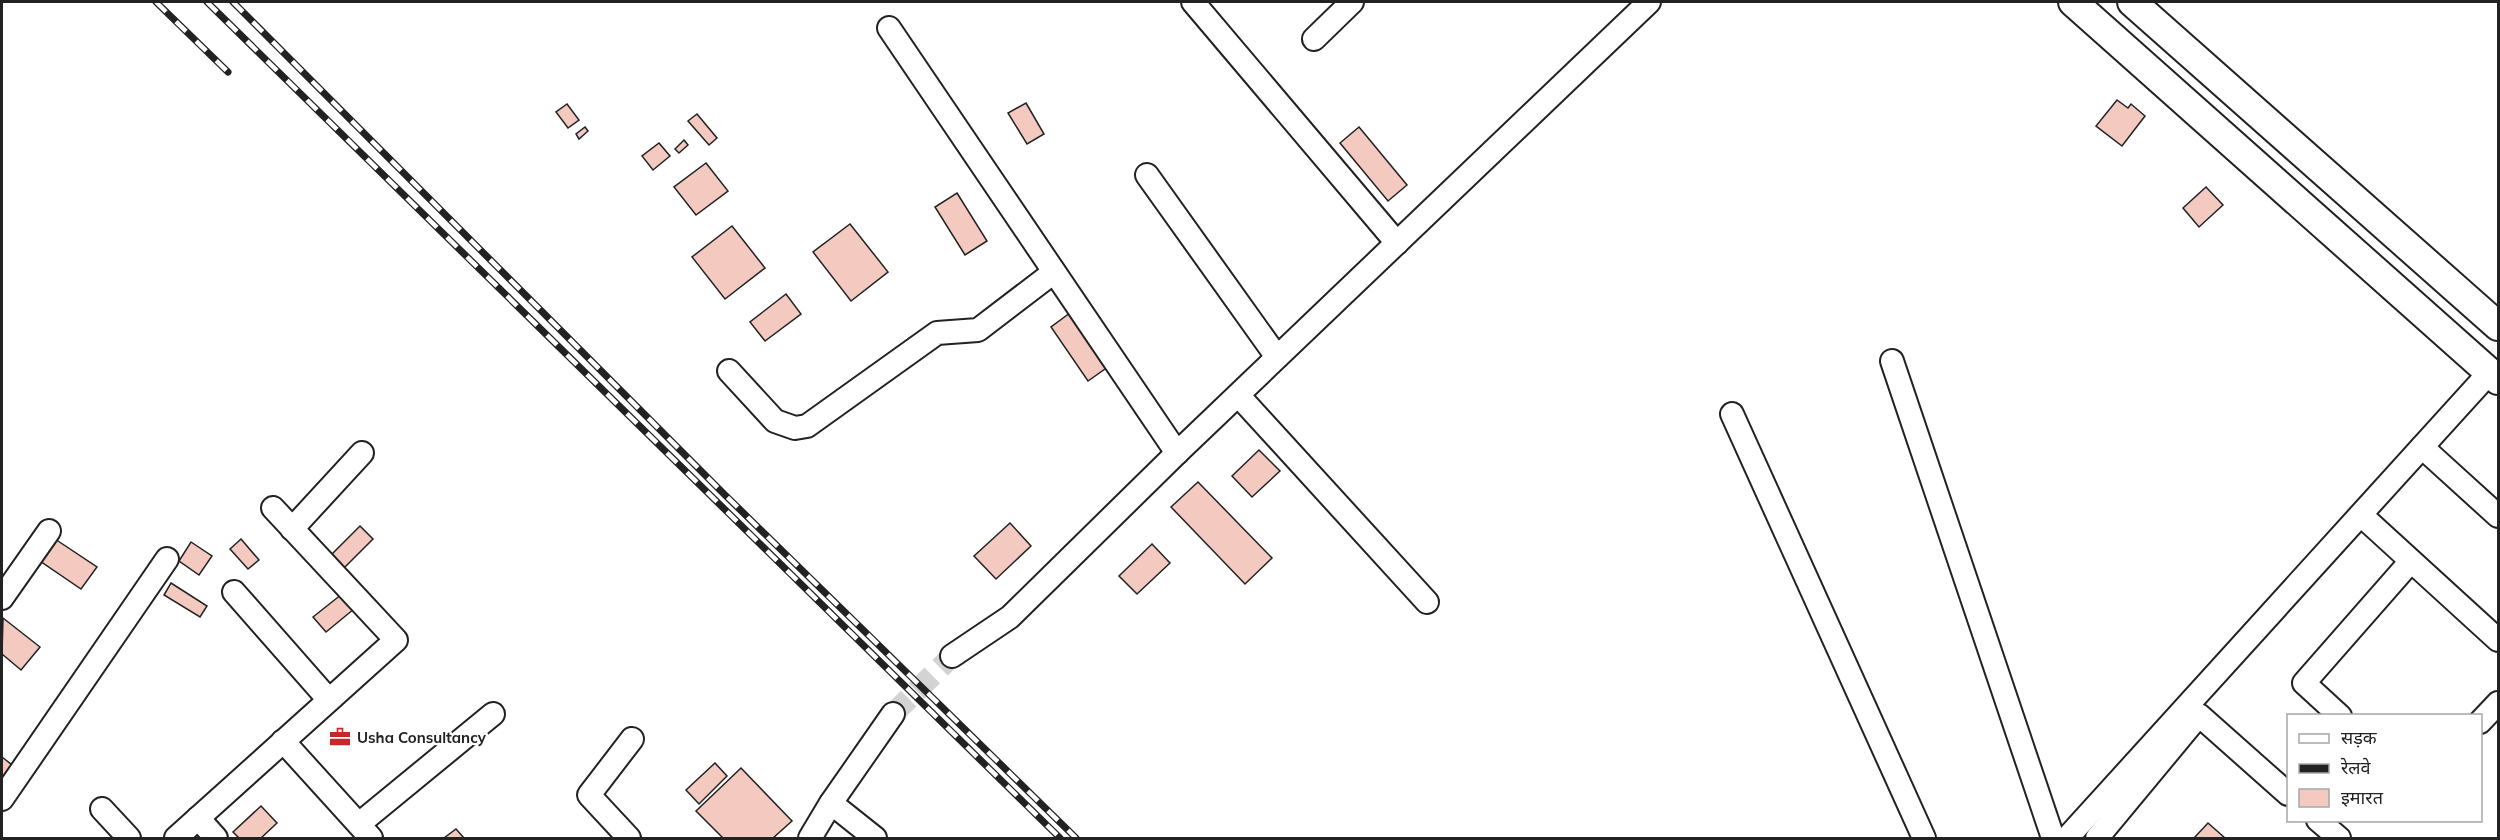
<svg xmlns="http://www.w3.org/2000/svg" width="2500" height="840" viewBox="0 0 2500 840" font-family="Mulish,'Noto Sans Devanagari',sans-serif">
  <rect width="100%" height="100%" fill="#fff"/>
  <g fill="#f3c9c0" stroke="#222" stroke-width="1.5">
    <polygon points="2117,100 2128,108 2131,104 2145,116 2122,146 2096,126"/>
    <polygon points="1026,103 1044,134 1027,144 1008,113"/>
    <polygon points="567,104 579,120 568,128 556,112"/>
    <polygon points="697,114 717,138 709,145 688,121"/>
    <polygon points="585,127 588,131 579,139 576,134"/>
    <polygon points="1359,127 1407,185 1388,201 1340,143"/>
    <polygon points="684,140 688,145 679,153 675,149"/>
    <polygon points="659,143 670,156 653,170 642,156"/>
    <polygon points="706,163 728,191 696,215 674,187"/>
    <polygon points="2206,187 2223,205 2199,227 2183,208"/>
    <polygon points="957,193 987,241 965,255 935,207"/>
    <polygon points="850,224 888,272 851,301 813,252"/>
    <polygon points="732,226 765,268 725,299 692,257"/>
    <polygon points="786,294 801,314 765,341 750,322"/>
    <polygon points="1078,307 1112,364 1088,381 1051,327"/>
    <polygon points="1259,450 1280,471 1252,497 1232,476"/>
    <polygon points="1198,482 1272,558 1245,584 1171,507"/>
    <polygon points="1010,523 1031,546 996,579 974,556"/>
    <polygon points="360,526 373,539 340,572 327,559"/>
    <polygon points="55,539 97,567 81,589 40,561"/>
    <polygon points="241,539 259,560 248,569 230,549"/>
    <polygon points="191,542 212,556 199,575 179,561"/>
    <polygon points="1152,544 1170,563 1137,594 1119,576"/>
    <polygon points="171,583 207,606 200,617 164,595"/>
    <polygon points="342,594 354,609 326,632 313,617"/>
    <polygon points="3,618 40,647 21,670 2,654"/>
    <polygon points="2,757 16,768 2,782"/>
    <polygon points="715,763 727,776 699,804 686,790"/>
    <polygon points="741,768 792,821 773,838 723,838 696,811"/>
    <polygon points="261,806 277,823 261,838 239,838 233,832"/>
    <polygon points="2208,823 2225,838 2194,838"/>
    <polygon points="456,829 464,838 444,838"/>
  </g>
  <g fill="none" stroke-linecap="round" stroke-linejoin="round">
    <polyline stroke="#d3d3d3" stroke-width="22" stroke-dasharray="22 11" stroke-linecap="butt" points="893,714 952,656"/>
    <defs>
      <g id="minor">
        <polyline points="1193,2 1397,243"/>
        <polyline points="889,28 1177,453"/>
        <polyline points="1314,39 1352,2"/>
        <polyline points="1147,175 1277,357"/>
        <polyline points="1892,361 2053,838"/>
        <polyline points="729,371 775,421 795,428 807,426 937,333 978,330 1054,272"/>
        <polyline points="1238,395 1427,602"/>
        <polyline points="1732,414 1924,838"/>
        <polyline points="2422,447 2498,516"/>
        <polyline points="2361,515 2498,640"/>
        <polyline points="292,529 362,453"/>
        <polyline points="234,592 329,700"/>
        <polyline points="2,598 49,531"/>
        <polyline points="952,656 1010,617 1177,453 1649,2"/>
        <polyline points="2340,716 2304,683 2411,561"/>
        <polyline points="2480,722 2498,703"/>
        <polyline points="283,741 371,838"/>
        <polyline points="2,799 167,559"/>
        <polyline points="831,803 875,838"/>
        <polyline points="102,809 129,838"/>
        <polyline points="198,818 216,838"/>
        <polyline points="2318,820 2339,838"/>
        <polyline points="359,824 493,714"/>
        <polyline points="176,838 396,640 273,508"/>
        <polyline points="629,838 589,795 632,739"/>
        <polyline points="810,838 831,803 893,714"/>
        <polyline points="2067,838 2490,372"/>
        <polyline points="2097,838 2199,715 2288,794"/>
      </g>
      <g id="major">
        <polyline points="2073,2 2498,380"/>
        <polyline points="2132,2 2498,326"/>
      </g>
    </defs>
    <use href="#minor" stroke="#222" stroke-width="26"/>
    <use href="#major" stroke="#222" stroke-width="32"/>
    <use href="#minor" stroke="#fff" stroke-width="22"/>
    <use href="#major" stroke="#fff" stroke-width="28"/>
    <defs>
      <g id="rail">
        <polyline points="156,2 228,72"/>
        <polyline points="207,2 1060,838"/>
        <polyline points="233,2 725,495 1076,838"/>
      </g>
    </defs>
    <use href="#rail" stroke="#222" stroke-width="7"/>
    <use href="#rail" stroke="#fff" stroke-width="4.5" stroke-dasharray="14" stroke-linecap="butt"/>
  </g>
  <defs>
    <symbol id="office-bare" viewBox="-9 -9 18 18"><path d="M-6-3h4V-5.5h4V-3h4V5H-6ZM-1-4.5V-3h2v-1.5ZM-6 0V1H6V0Z" fill="#c62828" stroke="#fff" stroke-width="2.5" paint-order="stroke"/></symbol>
  </defs>
  <g fill-rule="evenodd">
    <use href="#office-bare" x="325" y="722" width="30" height="30"/>
  </g>
  <g text-anchor="middle" dominant-baseline="central" stroke-width="4.5" stroke-linejoin="round" paint-order="stroke">
    <g font-size="15" font-weight="bold" fill="#222" stroke="#fff" text-anchor="start">
      <text x="357" y="737">Usha Consultancy</text>
    </g>
  </g>
  <rect width="2500" height="840" fill="none" stroke="#222222" stroke-width="6"/>
  <rect x="2287" y="714" width="195" height="108" fill="#ffffff" stroke="#a7a7a7" stroke-width="1.5"/>
  <rect x="2299" y="734" width="30" height="9" fill="#ffffff" stroke="#a7a7a7" stroke-width="1.5"/>
  <text x="2341" y="744" font-size="18" fill="#222222">सड़क</text>
  <rect x="2299" y="764" width="30" height="9" fill="#222222" stroke="#a7a7a7" stroke-width="1.5"/>
  <text x="2341" y="774" font-size="18" fill="#222222">रेलवे</text>
  <rect x="2299" y="789" width="30" height="18" fill="#f3c9c0" stroke="#a7a7a7" stroke-width="1.5"/>
  <text x="2341" y="804" font-size="18" fill="#222222">इमारत</text>
</svg>
